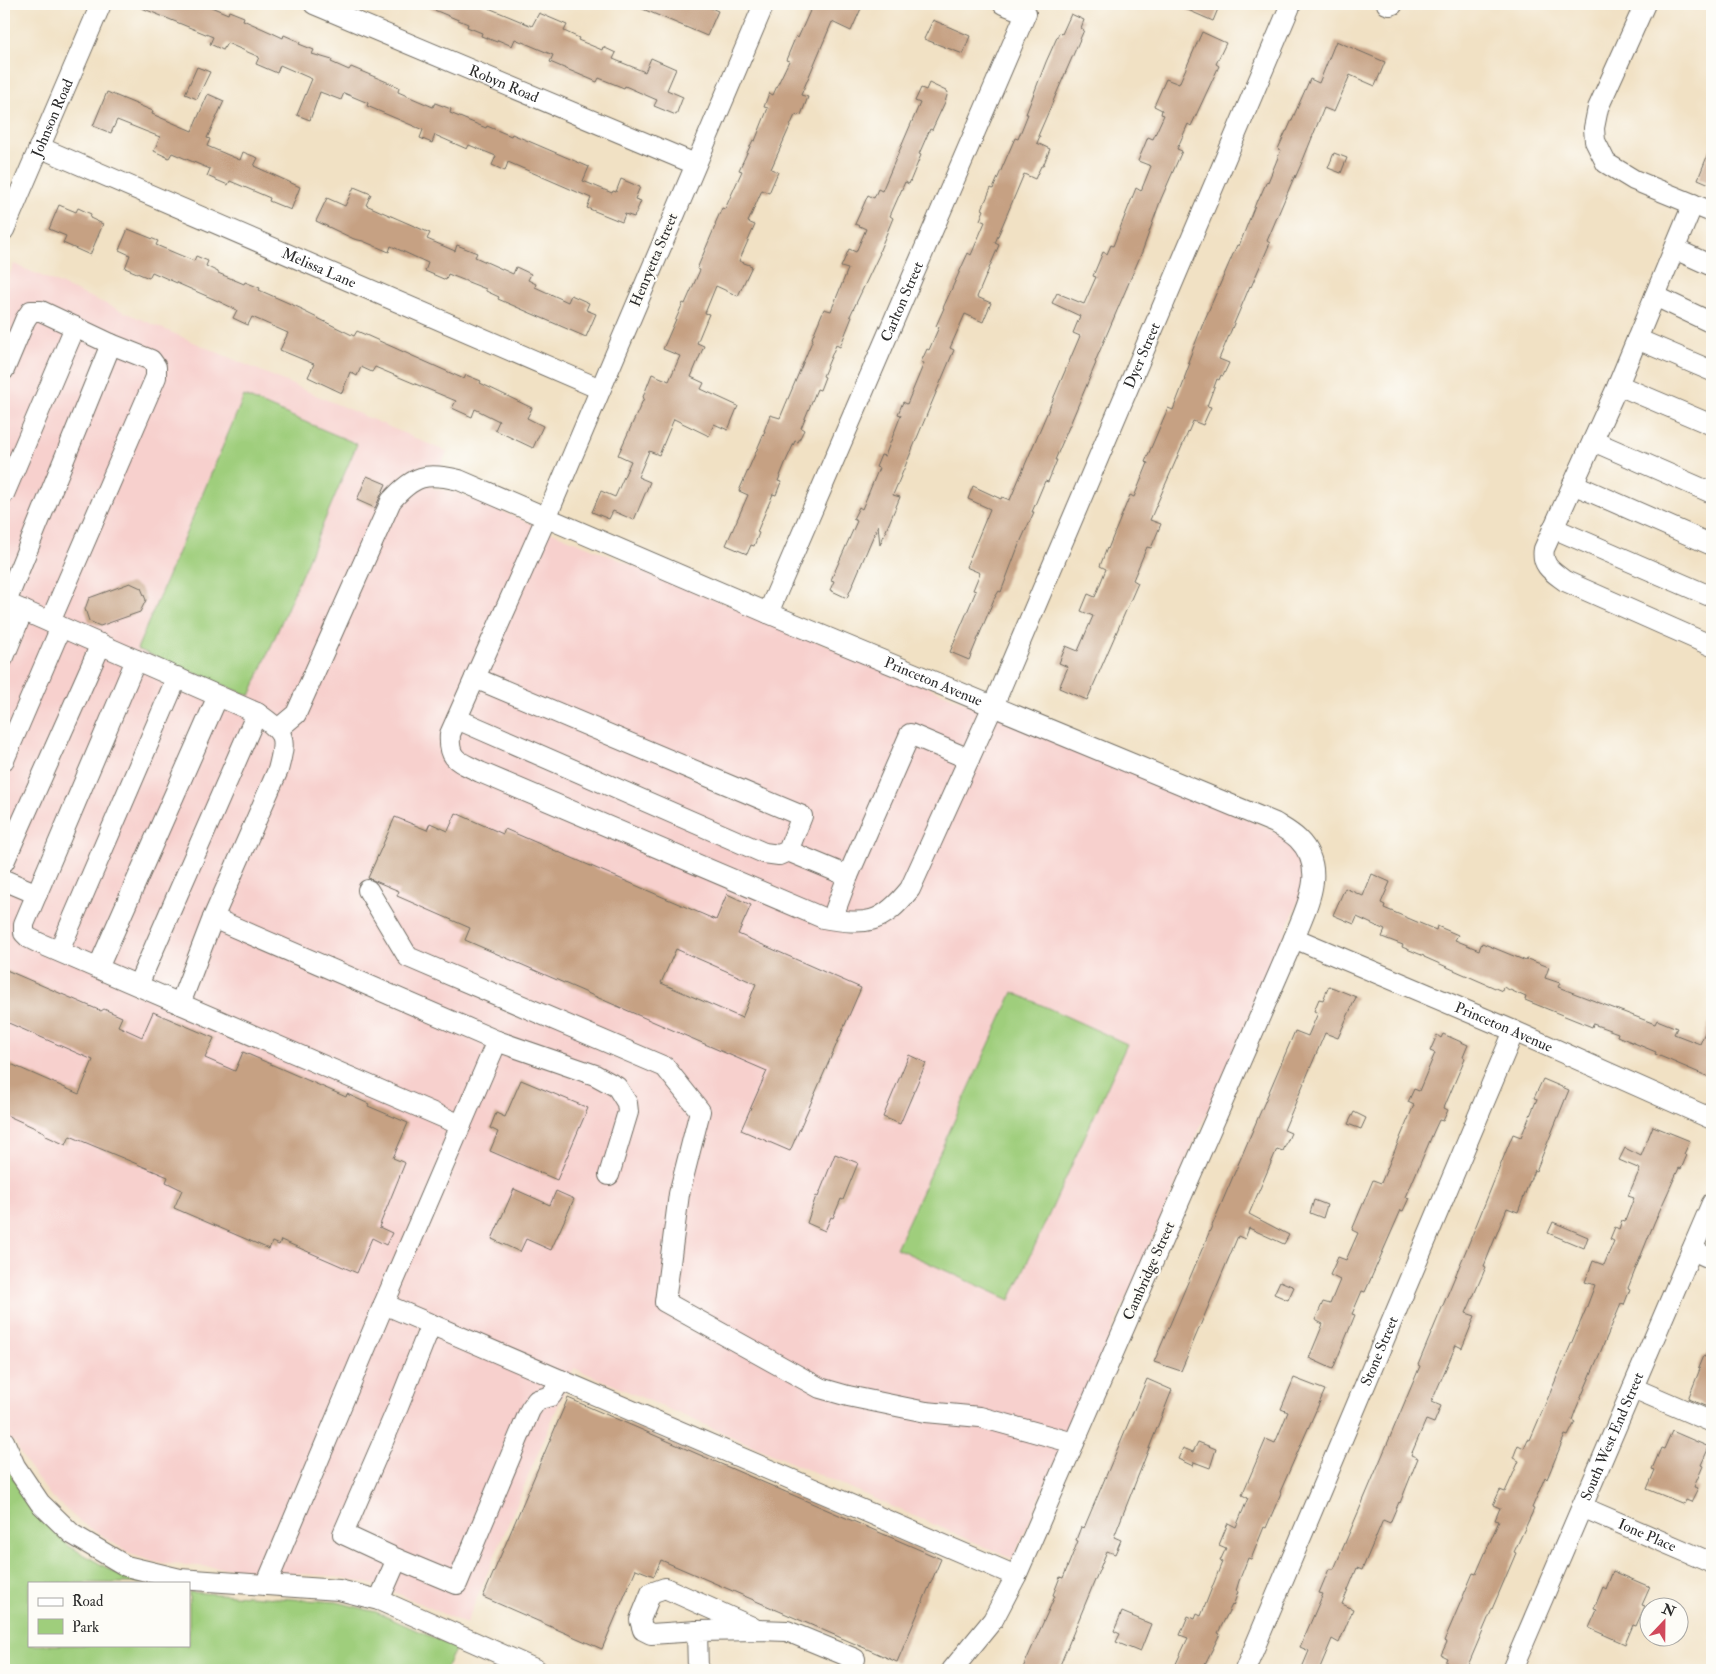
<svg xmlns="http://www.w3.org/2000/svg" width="1716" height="1674" viewBox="0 0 1716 1674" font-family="'IM FELL Double Pica',serif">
  <rect width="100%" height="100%" fill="#fdfcf7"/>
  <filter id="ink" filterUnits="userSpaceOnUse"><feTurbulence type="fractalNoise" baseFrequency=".02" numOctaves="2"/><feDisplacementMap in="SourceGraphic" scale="10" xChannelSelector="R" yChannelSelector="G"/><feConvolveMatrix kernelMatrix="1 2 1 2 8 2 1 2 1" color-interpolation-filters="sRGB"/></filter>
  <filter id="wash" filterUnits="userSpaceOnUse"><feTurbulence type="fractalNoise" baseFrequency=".0096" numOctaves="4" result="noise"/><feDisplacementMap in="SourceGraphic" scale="20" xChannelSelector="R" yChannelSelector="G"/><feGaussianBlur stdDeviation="1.12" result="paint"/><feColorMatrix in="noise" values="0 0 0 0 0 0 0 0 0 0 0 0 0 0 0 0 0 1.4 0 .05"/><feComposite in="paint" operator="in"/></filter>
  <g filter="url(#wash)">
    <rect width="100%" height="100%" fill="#f1e1c4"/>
    <polygon fill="#f7d0cd" points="14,264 447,452 432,488 453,491 1269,828 1290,843 1299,858 1304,874 1301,896 1013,1559 574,1368 466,1624 385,1588 353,1580 330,1576 158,1563 130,1554 79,1521 49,1494 26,1463 14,1441 4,1445 4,288"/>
    <g fill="#9fce7c" stroke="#657c54">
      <polygon points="244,396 357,444 250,696 137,649"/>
      <polygon points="1013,992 1127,1044 1010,1300 896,1248"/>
      <polygon points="4,1460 13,1478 37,1515 69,1546 121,1576 146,1583 29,1583 29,1645 189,1645 189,1592 337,1602 376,1612 456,1648 445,1670 4,1670"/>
    </g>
    <g id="blocks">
      <g fill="#c6a183" fill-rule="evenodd">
        <polygon points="132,4 204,4 228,14 229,11 244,17 243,20 270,32 283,38 284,35 300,42 299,44 314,50 312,54 332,60 331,62 349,70 351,67 399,87 398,92 433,107 435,103 451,109 450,113 486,128 487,126 511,136 512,134 589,167 583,181 612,193 613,191 616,192 621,179 640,187 635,199 641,201 634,217 625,214 622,222 587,208 591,198 508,162 505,171 492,165 496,156 469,145 467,149 435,135 432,143 420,138 423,130 367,106 368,103 344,93 341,100 320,92 310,120 297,115 312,79 280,65 277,73 256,64 259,57 227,43 223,50 210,44 213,37"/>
        <polygon points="420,4 479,4 532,26 539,13 567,25 564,31 579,38 578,40 602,50 603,47 616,53 613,59 645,72 651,58 676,69 667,90 683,97 676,115 654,106 657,100 625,86 624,88 599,78 597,82 550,62 553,55 515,39 512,46 498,40 497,42 481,36 482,33 467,27 468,24"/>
        <polygon points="631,4 702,4 718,11 707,36"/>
        <polygon points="813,4 863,4 851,31 832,22 801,95 808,97 801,115 799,114 798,116 795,115 771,169 778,172 769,193 762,190 748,222 755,225 739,261 752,266 738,296 716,286 705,313 709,314 697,343 704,346 691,377 704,383 701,389 738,406 728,430 714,424 709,436 674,419 659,455 649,451 638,477 650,482 634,520 613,511 609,519 592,512 601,491 615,497 631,461 618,455 644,398 643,397 652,374 669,381 680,356 663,349 683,303 685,304 700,270 697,269 716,224 715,224 722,208 725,209 742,171 739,170 753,140 755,141 768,108 764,107 769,93 773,95 777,86 789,61 786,60 796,36 798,38"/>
        <polygon points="1174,4 1220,4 1213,21"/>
        <polygon points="1071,14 1084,20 1081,28 1084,30 1038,136 1040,136 1037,143 1050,149 1043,166 1041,166 1035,179 1024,174 995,243 999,245 977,297 991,303 983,322 965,314 950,348 954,350 893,495 900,497 880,545 878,525 847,598 830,590 834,581 831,580 857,521 853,519 859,507 862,509 879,468 876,467 881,455 885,456 901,415 898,414 903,402 907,404 917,380 924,363 921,362 927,349 929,350 939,327 936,326 944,308 943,308 968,253 971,255 985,222 980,220 984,210 982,209 991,188 993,189 1015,138 1018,139 1028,114 1026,114 1046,62 1059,33 1062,34"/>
        <polygon points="933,20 970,36 963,54 924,39"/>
        <polygon points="1202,32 1226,43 1216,64 1219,66 1191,126 1188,124 1177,149 1182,151 1161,199 1142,252 1095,362 1096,363 1055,460 1057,460 1048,482 1045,481 1032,512 1034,512 1018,547 1001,592 999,591 994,599 969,660 950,652 976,591 973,590 980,573 966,567 990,509 968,499 973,486 1001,499 1002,497 1010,500 1080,336 1073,333 1080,316 1052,303 1057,293 1084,304 1096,277 1093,276 1103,252 1107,254 1111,245 1113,246 1136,188 1141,191 1151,166 1138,161 1148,137 1153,139 1164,115 1161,114 1162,110 1154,106 1166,79 1179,84"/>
        <polygon points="1336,41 1385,62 1375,86 1350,75 1334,112 1324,108 1303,160 1295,178 1295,175 1267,241 1270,243 1251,287 1250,286 1219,359 1229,363 1223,376 1221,375 1219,380 1217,379 1207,406 1211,407 1203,425 1193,421 1150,520 1161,524 1151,548 1147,547 1133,580 1138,583 1087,700 1059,688 1068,667 1059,663 1066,646 1078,651 1093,616 1081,611 1088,594 1095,597 1106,569 1100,566 1107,548 1108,549 1130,495 1134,497 1148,463 1145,462 1168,408 1173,410 1185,379 1184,379 1190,363 1188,362 1202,326 1237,245 1239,246 1257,200 1258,201 1267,181 1268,182 1281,150 1278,149 1286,131 1287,131 1310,79 1319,83"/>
        <polygon points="197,67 210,72 197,99 185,94"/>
        <polygon points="929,83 948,92 945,102 932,130 930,129 919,154 921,155 909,184 905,182 890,216 893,218 879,252 880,253 850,316 852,317 840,347 836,345 823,376 825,377 820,390 817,389 801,428 804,430 798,442 795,441 786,461 778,481 781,482 776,495 773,494 757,532 759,533 754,546 751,545 747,554 726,545 748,495 739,491 765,431 764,431 770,415 780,418 813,339 812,338 824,309 831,311 848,269 841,267 849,249 856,252 866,229 855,224 868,195 874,198 878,189 882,191 920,103 915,101 921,88 926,90"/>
        <polygon points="107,92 153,111 152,114 192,131 208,94 224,101 207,138 210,139 207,146 240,160 243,152 258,158 254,166 300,187 291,210 269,201 270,198 230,181 228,185 207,176 210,169 172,153 169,158 154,151 160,137 117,120 111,133 93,126"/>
        <polygon points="1712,144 1712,185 1698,179"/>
        <polygon points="1334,153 1347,158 1341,173 1328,168"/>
        <polygon points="354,187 371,194 366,205 430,233 427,239 455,251 457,245 477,253 475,257 513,274 516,267 531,274 528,280 536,284 535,287 568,302 571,295 589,303 586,310 596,314 586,337 498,299 499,297 486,291 486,289 448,274 446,280 425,271 428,263 391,246 389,252 363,241 354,239 316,221 327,198 345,206"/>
        <polygon points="59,205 76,212 78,208 91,214 90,218 103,224 90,255 63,243 66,236 49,229"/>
        <polygon points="128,229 158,241 156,245 194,261 196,256 208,261 206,266 218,272 218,273 244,284 245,282 260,288 259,290 302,309 301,310 354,336 357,331 464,379 466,375 481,381 480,383 532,408 527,418 543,426 533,448 495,430 499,421 475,409 472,417 452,408 456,401 375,367 372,372 361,367 357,376 350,372 342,393 308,377 314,364 280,350 288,333 252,317 248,325 233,318 237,310 218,301 152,272 149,278 125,268 130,255 119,250"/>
        <polygon points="367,476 386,484 375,508 357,500"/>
        <polygon points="130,583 141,588 146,600 140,612 100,626 89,621 85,609 89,598"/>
        <path d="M456 813 503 834 505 829 716 920 727 894 751 905 738 934 861 988 790 1151 741 1130 767 1071 465 940 470 928 397 896 399 891 368 878 395 817 427 830 430 823 448 831ZM676 949 756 984 742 1018 661 983Z"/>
        <polygon points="1372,874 1390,882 1381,903 1385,905 1384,908 1436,930 1437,926 1458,935 1455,940 1479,950 1482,943 1526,961 1527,959 1549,967 1545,978 1560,983 1558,987 1655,1024 1657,1020 1677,1028 1674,1034 1700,1044 1712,1016 1712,1070 1709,1077 1655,1054 1656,1052 1617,1036 1618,1033 1593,1024 1592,1027 1525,1000 1526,997 1503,987 1502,991 1424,957 1424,956 1402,947 1403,945 1382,937 1385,930 1357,917 1354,924 1333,915 1345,888 1363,896"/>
        <polygon points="4,969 101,1011 104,1009 122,1017 118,1026 142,1037 153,1012 214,1038 205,1058 235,1071 243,1052 346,1097 347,1094 369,1104 368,1106 408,1123 393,1158 405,1163 379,1227 392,1233 386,1245 372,1238 357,1273 281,1240 279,1245 272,1242 269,1249 174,1208 182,1190 166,1182 168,1177 70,1136 66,1145 46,1136 44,1132 4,1114 4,1061 79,1094 93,1060 4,1021"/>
        <polygon points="1329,986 1356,997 1338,1038 1325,1033 1284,1130 1291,1133 1283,1151 1277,1149 1249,1214 1289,1235 1284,1244 1249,1228 1245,1239 1238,1236 1181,1371 1154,1362 1295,1031 1308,1036 1318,1013 1314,1011 1319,999 1323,1000"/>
        <polygon points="1443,1034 1468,1045 1463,1057 1465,1058 1444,1108 1448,1110 1443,1121 1439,1120 1434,1131 1406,1197 1409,1198 1403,1211 1401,1210 1365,1292 1362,1291 1352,1314 1355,1315 1333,1369 1309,1358 1323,1324 1315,1320 1323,1302 1330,1304 1340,1280 1330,1275 1338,1257 1346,1260 1358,1233 1352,1230 1373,1180 1381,1183 1414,1105 1408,1102 1414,1089 1419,1091 1435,1053 1430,1051 1437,1035 1441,1038"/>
        <polygon points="909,1055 926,1063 900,1124 883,1117"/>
        <polygon points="1543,1079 1569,1090 1536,1171 1534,1170 1518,1212 1507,1208 1484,1266 1486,1267 1466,1313 1475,1316 1462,1348 1456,1345 1432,1401 1432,1402 1441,1406 1434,1423 1426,1420 1411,1455 1418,1458 1400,1503 1399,1502 1390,1523 1383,1520 1362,1570 1357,1568 1342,1604 1353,1609 1339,1643 1332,1639 1319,1670 1301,1670 1309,1651 1300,1647 1323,1594 1319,1593 1329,1569 1334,1569 1377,1468 1420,1366 1418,1365 1467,1248 1513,1134 1521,1137 1537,1099 1534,1098"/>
        <polygon points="521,1080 588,1108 557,1180 490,1151 498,1132 490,1128 496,1113 505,1117"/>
        <polygon points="1354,1112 1366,1118 1361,1129 1348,1124"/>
        <polygon points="1653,1126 1690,1141 1684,1154 1687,1155 1681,1169 1679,1168 1654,1223 1628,1288 1630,1289 1624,1305 1621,1304 1576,1409 1572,1420 1575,1422 1568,1436 1565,1435 1547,1479 1545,1477 1532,1508 1534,1509 1514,1552 1516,1553 1466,1670 1442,1670 1447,1658 1441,1655 1447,1642 1444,1641 1473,1573 1476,1574 1499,1521 1495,1520 1500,1508 1493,1505 1500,1490 1505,1492 1519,1461 1513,1458 1518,1445 1524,1448 1528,1439 1530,1440 1586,1309 1595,1285 1585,1282 1593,1261 1604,1265 1614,1241 1610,1239 1615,1227 1619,1229 1622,1220 1625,1221 1634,1198 1628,1196 1640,1169 1619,1160 1625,1148 1641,1156"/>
        <polygon points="835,1154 858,1163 843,1200 841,1199 833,1218 831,1217 825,1231 807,1223 816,1196 818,1197"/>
        <polygon points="514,1189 550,1205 556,1191 574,1199 551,1250 526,1239 520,1252 492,1239"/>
        <polygon points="1314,1200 1327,1205 1323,1218 1310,1213"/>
        <polygon points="1553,1222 1588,1237 1584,1248 1548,1233"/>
        <polygon points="1280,1281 1294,1287 1288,1300 1274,1294"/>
        <polygon points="1712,1341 1712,1409 1688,1399 1700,1369 1698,1368 1703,1356 1705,1357"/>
        <polygon points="1294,1378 1325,1390 1280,1492 1281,1493 1266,1528 1264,1527 1251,1559 1248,1558 1239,1581 1236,1591 1238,1592 1233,1606 1232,1605 1218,1633 1220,1634 1202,1670 1173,1670 1188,1638 1180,1635 1188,1616 1195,1619 1197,1614 1201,1616 1222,1562 1220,1561 1226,1548 1219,1545 1228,1523 1236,1527 1248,1498 1242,1495 1266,1439 1275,1443 1288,1412 1281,1409"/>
        <polygon points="1147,1379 1172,1390 1114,1537 1121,1540 1115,1554 1107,1551 1058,1670 1022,1670 1055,1596 1053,1595 1060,1577 1063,1578 1078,1541 1076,1540 1081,1527 1084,1528"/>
        <polygon points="568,1398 941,1559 897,1662 661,1560 654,1576 636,1569 602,1649 483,1597"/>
        <polygon points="1672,1431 1709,1447 1701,1465 1703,1466 1694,1487 1698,1488 1691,1502 1686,1500 1684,1504 1647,1489 1655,1470 1652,1469 1661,1448 1664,1449"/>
        <polygon points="1198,1442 1216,1449 1210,1468 1194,1462 1193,1466 1178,1459 1183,1448 1193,1452"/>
        <polygon points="1613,1571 1650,1587 1642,1605 1645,1606 1636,1626 1633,1625 1625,1644 1589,1628 1597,1610 1594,1609 1603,1587 1606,1589"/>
        <polygon points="1122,1612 1151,1624 1140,1652 1116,1642 1120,1634 1114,1631"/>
      </g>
    </g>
  </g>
  <g filter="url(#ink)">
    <use href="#blocks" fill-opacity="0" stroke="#706b61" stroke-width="1"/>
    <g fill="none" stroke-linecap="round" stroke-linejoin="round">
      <defs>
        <g id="minor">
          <path id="s1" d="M314 4 695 164"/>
          <path id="s2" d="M764 4 546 518 450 734C448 761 459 761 480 772L823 918C867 925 881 925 910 889L993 706 1291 4"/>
          <polyline points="1387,4 1390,5 1393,4"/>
          <polyline points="1645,4 1598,108 1594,128 1595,141 1606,163 1634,180 1712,212"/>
          <path id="s3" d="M39 147 600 389"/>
          <polyline points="1693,204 1618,385 1712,425"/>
          <path id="s4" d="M4 230 101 4"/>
          <polyline points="1675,249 1712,266"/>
          <polyline points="1655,296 1712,323"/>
          <polyline points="75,327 111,344"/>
          <polyline points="1637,339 1712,371"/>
          <polyline points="4,370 25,320 31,311 41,311 75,327 4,494"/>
          <path d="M1618 385 1544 549C1541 566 1553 572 1565 581L1712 646"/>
          <polyline points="1593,441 1712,493"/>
          <polyline points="1573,484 1712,545"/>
          <polyline points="1553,528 1712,597"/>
          <path d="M4 602 257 713C285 733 287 736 278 770L213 918 497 1041 384 1304 266 1585"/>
          <polyline points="6,602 111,344 151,360 156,367 156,377 50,622"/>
          <path id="s5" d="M768 613 1026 13 1003 4"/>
          <polyline points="4,657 23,610"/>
          <polyline points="136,660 24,924 24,933 29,938 39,943 461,1125"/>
          <polyline points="457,719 764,853 779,855 788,851 802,816 475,678"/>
          <path id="s6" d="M278 729 296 714 391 501C414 475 426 472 459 480L768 613 1275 823C1283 828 1292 833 1298 839 1328 869 1307 905 1294 938L1016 1576 993 1620 952 1670"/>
          <polyline points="4,760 61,627"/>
          <polyline points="788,851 848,876 832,919"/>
          <polyline points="4,862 101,644"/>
          <polyline points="848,876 910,734 969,759"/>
          <polyline points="4,880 37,894"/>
          <polyline points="368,890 408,957 665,1067 700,1111 679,1194 665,1302 820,1388 848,1396 926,1412 980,1417 1074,1443"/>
          <path id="s7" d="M1294 938 1514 1031 1712 1119"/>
          <polyline points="59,951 177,677"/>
          <polyline points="98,968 218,696"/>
          <polyline points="138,985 257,713"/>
          <polyline points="180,1004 213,918"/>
          <polyline points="497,1041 595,1075 617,1087 627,1103 628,1112 609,1175"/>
          <polyline points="1692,1250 1712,1259"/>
          <polyline points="384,1304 1016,1576"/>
          <polyline points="1633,1388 1712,1422"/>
          <polyline points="4,1441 15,1466 40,1503 72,1534 126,1566 180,1579 339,1590 379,1600 537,1670"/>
          <path id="s8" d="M1582 1507 1712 1563"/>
          <polyline points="397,1559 457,1584 530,1410 537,1400 551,1396 561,1380"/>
          <polyline points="379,1600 397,1559 343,1534 398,1407 431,1324"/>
          <polyline points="697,1631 651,1634 643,1630 640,1620 651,1593 665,1588 752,1627"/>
          <polyline points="698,1670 697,1631 759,1630 787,1631 855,1659 850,1670"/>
          <path id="s9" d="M1245 1670 1514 1031"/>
          <path id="s10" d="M1512 1670 1712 1203"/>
        </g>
      </defs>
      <use href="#minor" stroke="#706b61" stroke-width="22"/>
      <use href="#minor" stroke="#fff" stroke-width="20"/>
    </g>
  </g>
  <g text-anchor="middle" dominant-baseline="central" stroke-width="4.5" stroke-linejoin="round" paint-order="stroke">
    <g font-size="15" fill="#2b2b2b" stroke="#fdfcf7">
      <text stroke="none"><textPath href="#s1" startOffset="206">Robyn Road</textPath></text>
      <text stroke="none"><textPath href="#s4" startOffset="122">Johnson Road</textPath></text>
      <text transform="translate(654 260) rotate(-67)">Henryetta Street</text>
      <text stroke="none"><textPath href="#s3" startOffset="305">Melissa Lane</textPath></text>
      <text stroke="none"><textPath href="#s5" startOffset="339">Carlton Street</textPath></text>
      <text stroke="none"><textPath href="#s2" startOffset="1902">Dyer Street</textPath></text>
      <text stroke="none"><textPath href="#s6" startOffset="849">Princeton Avenue</textPath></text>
      <text stroke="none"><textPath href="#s7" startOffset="228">Princeton Avenue</textPath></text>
      <text transform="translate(1149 1271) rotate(-66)">Cambridge Street</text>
      <text stroke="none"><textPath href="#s9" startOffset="346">Stone Street</textPath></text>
      <text stroke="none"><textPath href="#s10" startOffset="254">South West End Street</textPath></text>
      <text stroke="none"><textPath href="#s8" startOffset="71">Ione Place</textPath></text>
    </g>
  </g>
  <rect width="1716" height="1674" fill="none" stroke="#fdfcf7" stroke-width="20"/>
  <rect x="28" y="1582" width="162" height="65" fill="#fdfcf7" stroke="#a9a8a5"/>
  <rect x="38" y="1598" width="25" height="8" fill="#ffffff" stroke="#a9a8a5"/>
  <text x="72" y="1606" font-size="15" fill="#2b2b2b">Road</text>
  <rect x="38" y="1619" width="25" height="15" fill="#9fce7c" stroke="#a9a8a5"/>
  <text x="72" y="1632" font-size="15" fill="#2b2b2b">Park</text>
  <g transform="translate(1664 1622) rotate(22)"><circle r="24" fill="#fdfcf7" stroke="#a9a8a5"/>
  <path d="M0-4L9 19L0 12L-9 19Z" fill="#d1495b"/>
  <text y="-8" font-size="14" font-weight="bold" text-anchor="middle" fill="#2b2b2b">N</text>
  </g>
</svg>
